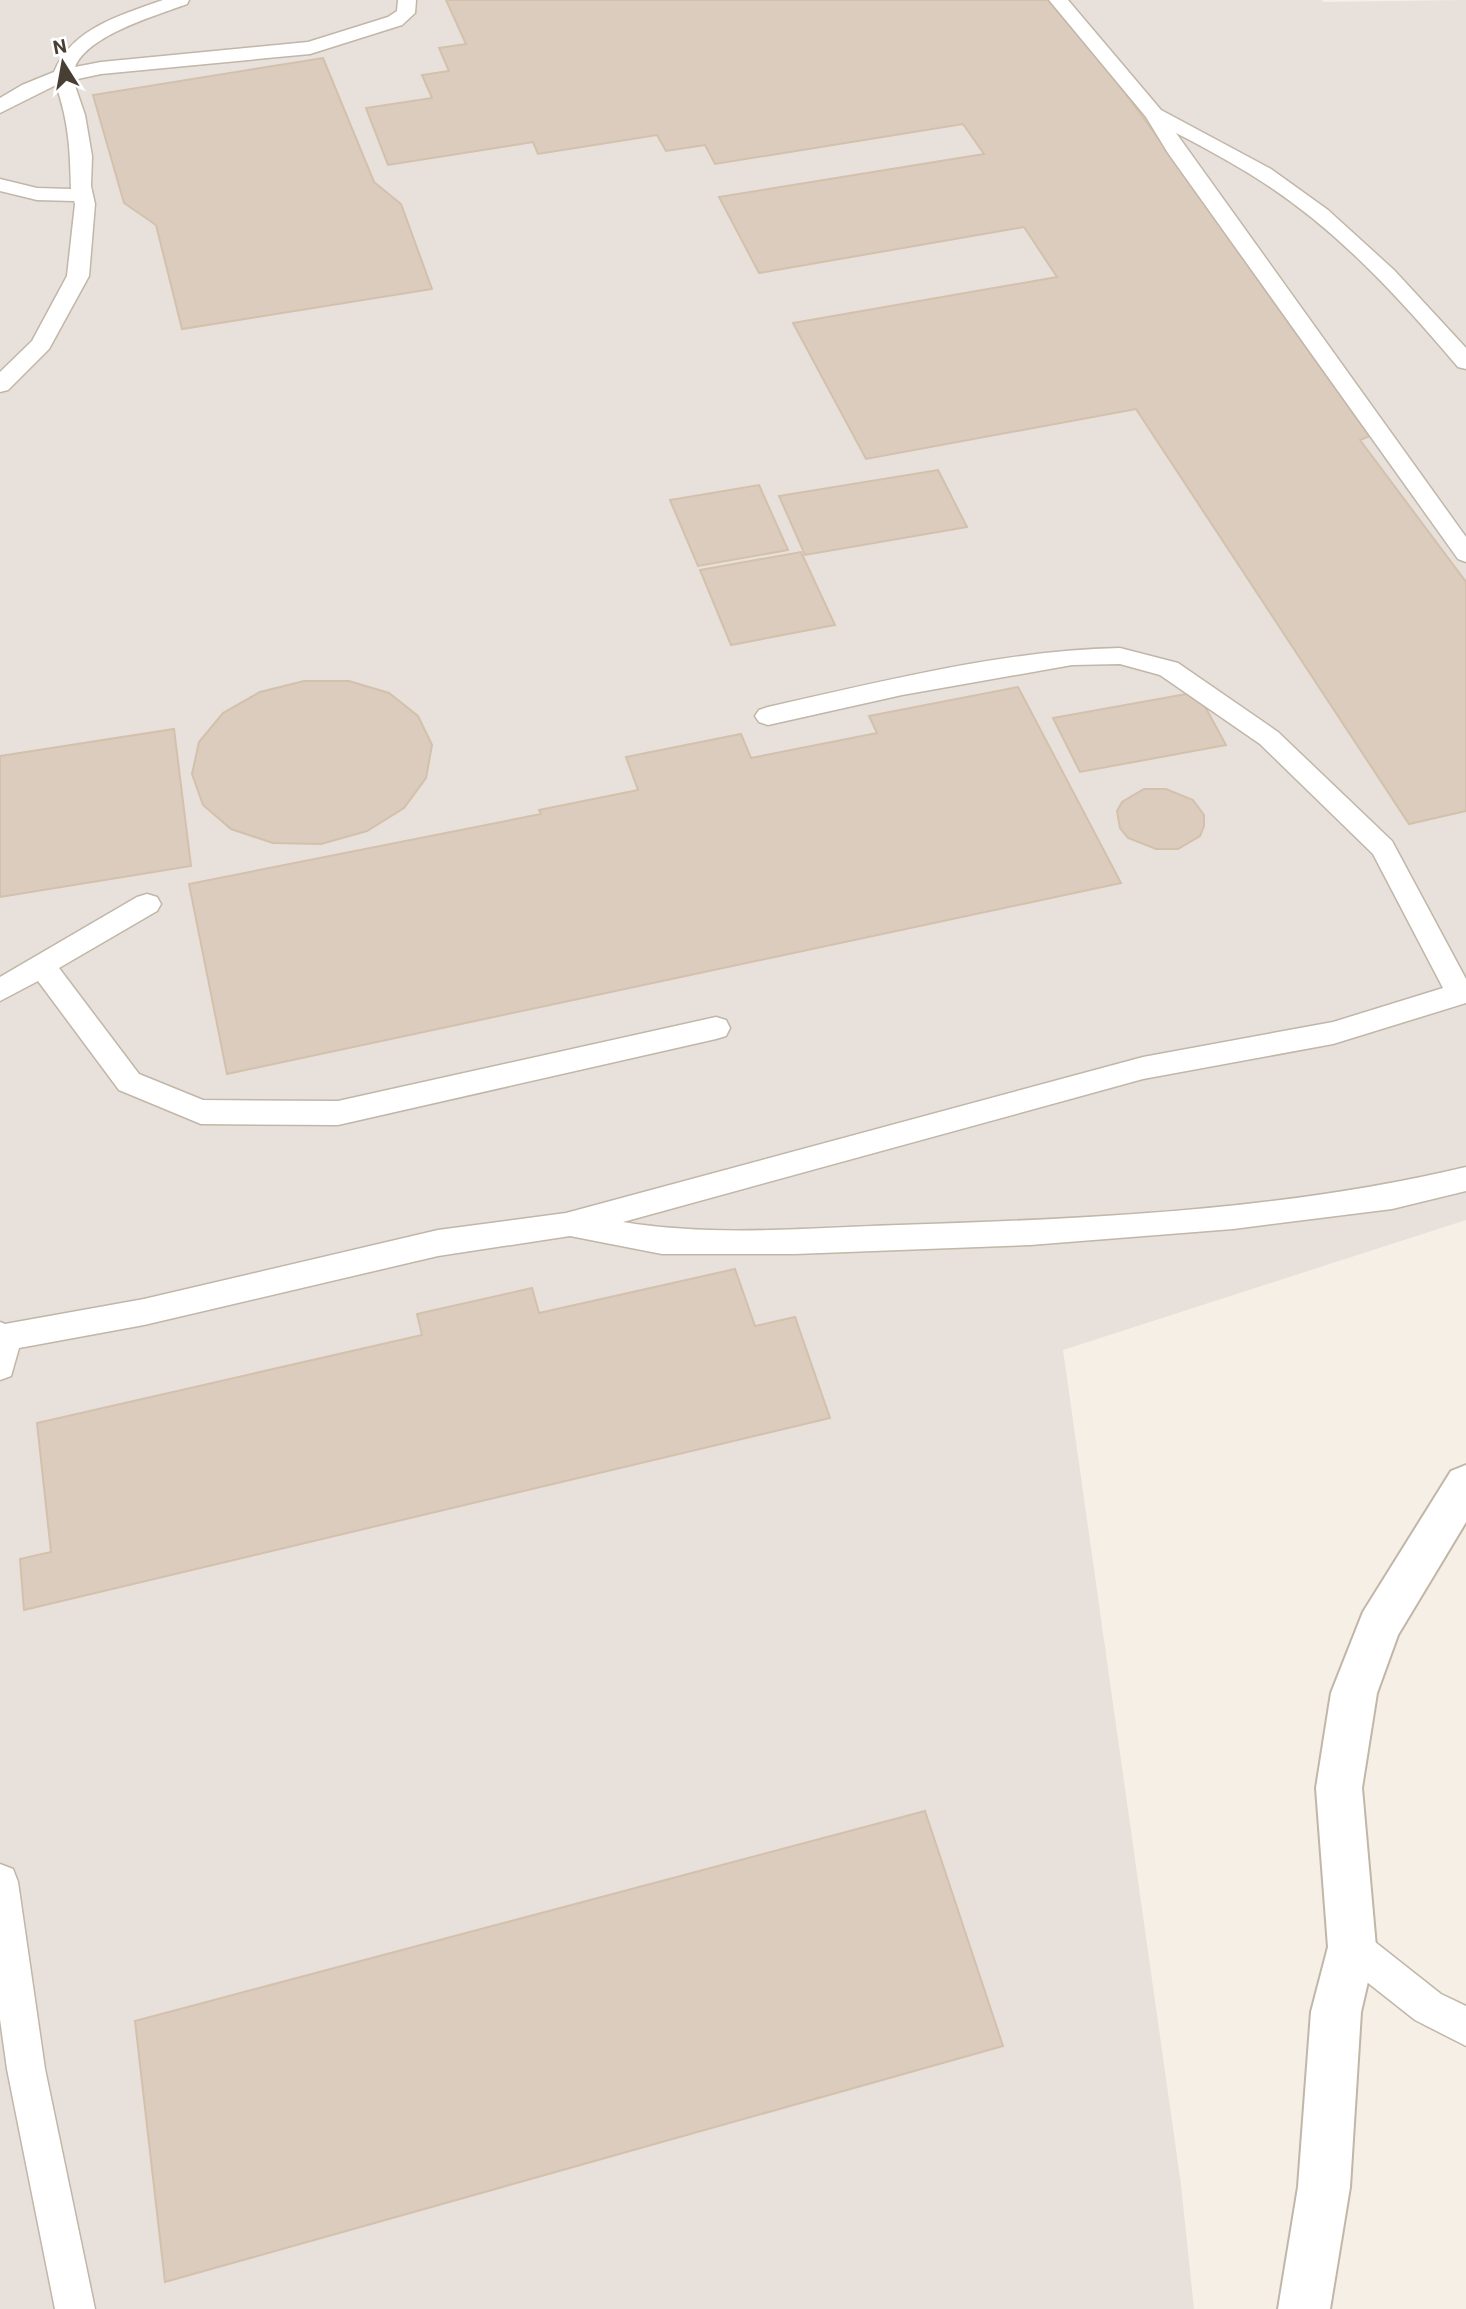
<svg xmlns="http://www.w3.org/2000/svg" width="1466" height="2309" viewBox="0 0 1466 2309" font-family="Roboto,sans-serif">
  <rect width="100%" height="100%" fill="#f5efe6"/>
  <polygon fill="#e7e0db" points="0,0 1321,0 1324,2 1466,0 1466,1220 1063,1350 1181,2185 1194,2309 0,2309"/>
  <g fill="#dbccbd" stroke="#d3c1ac" stroke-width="2">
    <polygon points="446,0 1057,0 1375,434 1360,440 1466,582 1466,811 1409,824 1136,409 866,459 793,323 1057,277 1024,227 759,273 719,197 984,154 963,124 715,164 705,145 666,151 657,135 538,154 533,142 388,165 366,108 432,98 422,75 449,71 439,48 466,44"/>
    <polygon points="323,58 374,182 401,204 432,289 182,329 156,225 124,203 93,95"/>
    <polygon points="938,470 967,527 805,555 779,496"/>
    <polygon points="759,485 788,550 698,566 670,500"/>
    <polygon points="801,552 835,625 731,645 700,570"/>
    <polygon points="304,681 349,681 389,693 418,716 432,745 426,778 404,808 367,831 321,844 273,843 231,829 203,805 192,774 199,742 223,713 260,692"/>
    <polygon points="1018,687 1121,883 227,1074 189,884 541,814 539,810 638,790 626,757 741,734 751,758 877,733 869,716"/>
    <polygon points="1197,692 1226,745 1080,772 1053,718"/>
    <polygon points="174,729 191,866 0,897 0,756"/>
    <polygon points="1144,789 1166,789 1193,800 1204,815 1204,826 1200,836 1178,849 1156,849 1128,838 1120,828 1117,811 1122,802"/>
    <polygon points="735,1269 755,1326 795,1317 830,1418 24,1610 20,1559 51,1552 37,1423 422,1335 417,1314 532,1288 539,1313"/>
    <polygon points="925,1811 1003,2046 165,2282 135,2021"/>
  </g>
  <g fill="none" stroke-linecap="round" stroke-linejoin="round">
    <defs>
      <g id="service">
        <path d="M163 0H189L187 4C155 16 88 35 75 67L101 62 308 42 388 17 397 11 398 0H416L415 13 402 25 310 54 101 74 73 80 85 115 92 156 91 186 95 204 89 276 49 349 8 390 0 392V372L32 341 67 276 75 204 74 201 37 200 0 191V179L37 188 71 189C70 149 69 123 56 85L0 113V98L22 85 54 72C72 28 121 15 163 0Z"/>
        <path d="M1049 0H1068L1161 110 1271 169 1328 210 1394 270 1466 348V369L1458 367C1403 302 1344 237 1273 189 1242 168 1209 150 1176 133L1466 537V562L1458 559 1168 153 1146 117Z"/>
        <path d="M1120 648 1178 663 1278 732 1392 841 1466 979V1003L1333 1044 1143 1079 623 1222C713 1237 808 1228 898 1225 1087 1219 1281 1211 1466 1167V1191L1392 1209 1233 1229 1030 1245 795 1254H662L570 1236 438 1256 144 1325 19 1348 11 1376 0 1380V1322L5 1324 144 1299 438 1230 566 1213 1143 1057 1333 1022 1443 988 1373 854 1260 744 1160 675 1120 664 1072 665 902 695 768 725 759 722 755 716 759 710 768 707C881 682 1004 650 1120 648Z"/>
        <polygon points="147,894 157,897 161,904 157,911 59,968 139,1074 203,1100 338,1101 716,1017 726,1020 730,1028 726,1036 716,1039 338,1125 201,1124 119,1090 38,981 0,1001 0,977 137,897"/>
        <polygon points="0,1864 13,1869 18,1882 45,2069 95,2309 55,2309 7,2069 0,2019"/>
        <polygon points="1352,1928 1365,1934 1441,1994 1466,2006 1466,2046 1415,2020 1339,1960 1333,1947 1339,1934"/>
      </g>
      <polygon id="minor" points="1466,1465 1466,1522 1398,1635 1377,1693 1362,1788 1376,1947 1361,2012 1350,2187 1330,2309 1278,2309 1298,2187 1311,2012 1328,1947 1316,1788 1331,1693 1363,1612 1451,1471"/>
    </defs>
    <use href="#service" stroke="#c1b6a7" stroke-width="3"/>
    <use href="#minor" stroke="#c1b6a7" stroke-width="4"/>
    <use href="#service" fill="#fff" fill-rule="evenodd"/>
    <use href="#minor" fill="#fff" fill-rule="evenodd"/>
  </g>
  <g transform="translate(63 63) rotate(349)" stroke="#ffffff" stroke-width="5" paint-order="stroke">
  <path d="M0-5L12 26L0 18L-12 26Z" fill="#483f34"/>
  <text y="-10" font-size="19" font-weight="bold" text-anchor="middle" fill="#483f34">N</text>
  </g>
</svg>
